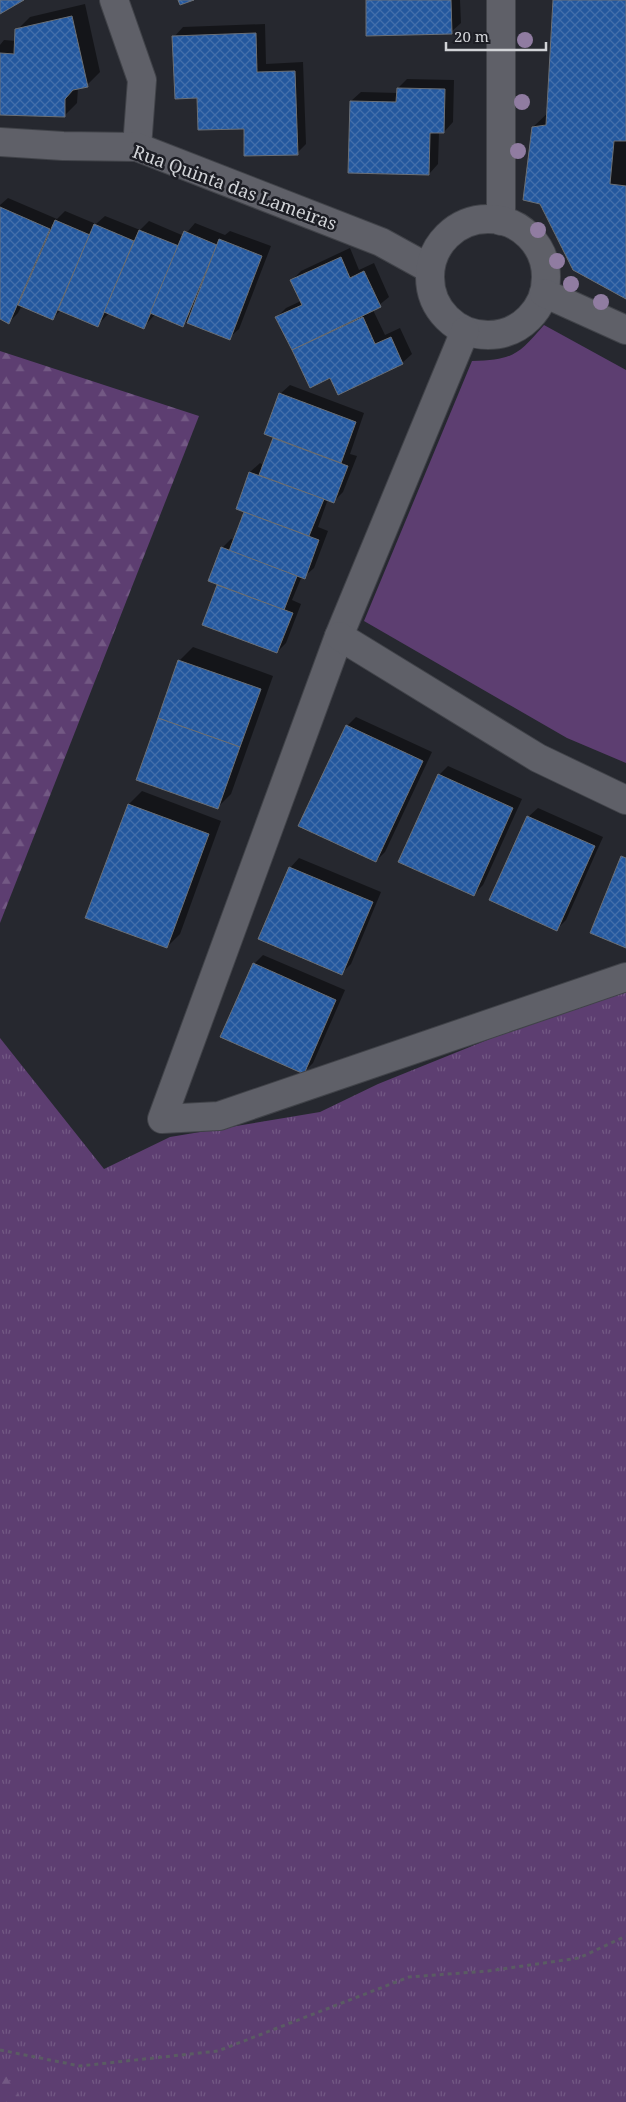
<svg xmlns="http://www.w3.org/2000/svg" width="626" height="2102" viewBox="0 0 626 2102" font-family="'Noto Serif',serif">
  <defs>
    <pattern id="grass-tufts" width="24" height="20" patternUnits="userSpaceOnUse" patternTransform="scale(1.25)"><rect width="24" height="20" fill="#5d3e71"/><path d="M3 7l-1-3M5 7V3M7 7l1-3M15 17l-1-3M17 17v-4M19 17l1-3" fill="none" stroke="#735984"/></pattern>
    <pattern id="forest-firs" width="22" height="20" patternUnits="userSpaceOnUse" patternTransform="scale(1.25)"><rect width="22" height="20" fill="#5d3e71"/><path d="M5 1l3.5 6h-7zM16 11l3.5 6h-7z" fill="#735984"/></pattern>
    <pattern id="building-cross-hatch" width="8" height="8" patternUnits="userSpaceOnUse" patternTransform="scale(1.25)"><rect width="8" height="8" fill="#24589e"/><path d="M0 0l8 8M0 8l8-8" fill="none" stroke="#436fab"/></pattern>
  </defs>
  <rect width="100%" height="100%" fill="#26282f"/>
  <polygon fill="url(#grass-tufts)" points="626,984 626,2102 0,2102 0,1038 104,1169 170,1137 320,1112 378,1084"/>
  <g fill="url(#forest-firs)">
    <polygon points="0,351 199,416 0,923"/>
    <polygon points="0,2067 20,2097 22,2102 0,2102"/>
  </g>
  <path fill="#5d3e71" d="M544 325 626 370V763L567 738 364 621 472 361C513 360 518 355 544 325Z"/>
  <g fill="#0007">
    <polygon points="367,0 460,0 461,23 451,32"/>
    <polygon points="554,0 626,0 626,297 533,127 548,113"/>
    <polygon points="85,4 100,72 87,85 78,88 77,103 64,116 0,114 0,45 4,40 16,41 17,30 30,17"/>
    <polygon points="265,24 266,64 303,62 306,144 297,153 245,127 198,97 174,37 183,27"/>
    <polygon points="407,79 454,80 453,122 444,132 439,132 438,164 429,174 351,101 361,92 398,93 398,88"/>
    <polygon points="8,198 57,219 65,211 96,224 105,216 140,230 149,221 184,236 195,223 225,235 230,231 271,246 239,329 229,338 186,322 183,325 155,314 144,327 109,313 98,325 61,310 53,318 22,305 18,313 9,322 0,318 0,205"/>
    <polygon points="350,248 359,270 374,263 389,297 373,310 385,335 400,328 412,354 402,363 331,376 310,386 277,317 286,308 301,301 292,280 301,271"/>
    <polygon points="290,385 364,413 350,454 357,456 343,492 334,501 328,499 318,527 328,531 314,568 304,577 302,576 292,600 301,604 286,643 277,652 203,625 219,584 222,548 231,539 235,540 245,512 237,509 250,472 260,463 264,465 275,437 280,394"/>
    <polygon points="193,647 273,676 231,794 218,807 137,779 180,660"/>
    <polygon points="356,717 432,752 385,852 376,861 347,726"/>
    <polygon points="448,766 522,799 483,885 474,894 439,775"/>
    <polygon points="142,791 221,821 180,934 167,947 87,918 129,804"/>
    <polygon points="538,808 603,837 566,920 557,929 528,817"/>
    <polygon points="299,858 381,892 351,964 342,973 290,868"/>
    <polygon points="263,955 345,990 313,1063 304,1072 254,964"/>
  </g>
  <g fill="url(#building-cross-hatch)" stroke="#6a6f76">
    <polygon points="0,0 24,0 0,14"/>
    <polygon points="178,0 194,0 180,5"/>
    <polygon points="366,0 451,0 452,34 366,36"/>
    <polygon points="553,0 626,0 626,141 614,141 610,184 626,186 626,299 573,270 540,204 523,200 532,127 546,125"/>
    <polygon points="72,16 88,87 73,90 65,99 65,117 0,115 0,53 14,54 15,29"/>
    <polygon points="256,33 257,72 295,71 298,155 244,156 244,129 198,130 197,98 175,99 172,36"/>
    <polygon points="397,88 445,89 444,133 430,133 429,175 348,173 350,101 396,102"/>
    <polygon points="0,207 50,229 9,324 0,319"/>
    <polygon points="55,220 90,235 53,320 18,305"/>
    <polygon points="94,224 134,241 98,327 58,310"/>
    <polygon points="139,230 179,246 144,329 104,312"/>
    <polygon points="184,231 217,245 183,327 150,313"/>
    <polygon points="219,239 262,256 230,340 187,323"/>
    <polygon points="341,257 350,278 364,271 381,307 292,350 275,317 302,305 290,280"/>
    <polygon points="363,317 375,344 391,337 403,364 338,395 330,378 310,388 292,350"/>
    <polygon points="279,393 356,422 341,463 264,434"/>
    <polygon points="273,438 348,466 334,503 259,475"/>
    <polygon points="249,472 324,499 309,536 236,509"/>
    <polygon points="244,512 319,540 305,579 229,551"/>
    <polygon points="221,547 297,576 284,610 208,581"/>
    <polygon points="217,585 293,613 277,653 202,625"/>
    <polygon points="178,660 261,689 240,747 158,718"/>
    <polygon points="158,718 240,747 218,809 136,780"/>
    <polygon points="346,725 423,761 376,862 298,826"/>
    <polygon points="438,774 513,808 474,896 398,862"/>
    <polygon points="128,804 209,834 167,948 85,918"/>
    <polygon points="527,816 595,846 557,931 489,900"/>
    <polygon points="621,856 626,858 626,948 590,933"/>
    <polygon points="289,867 373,902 342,975 258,939"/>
    <polygon points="253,963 336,1000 304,1074 220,1037"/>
  </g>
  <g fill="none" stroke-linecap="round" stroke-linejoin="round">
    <defs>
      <g id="minor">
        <polyline points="114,0 142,80 137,147"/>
        <polyline points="501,0 501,221"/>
        <polyline points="0,142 63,146 137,147 381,242 430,269"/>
        <circle cx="488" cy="277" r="58"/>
        <polyline points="544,293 626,330"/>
        <polyline points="465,331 339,636 162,1119 219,1116 626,977"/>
        <polyline points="339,636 538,758 626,800"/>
      </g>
    </defs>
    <use href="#minor" stroke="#414349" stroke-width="30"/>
    <polyline stroke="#5a5c63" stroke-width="3" stroke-dasharray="4 4" stroke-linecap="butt" points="0,2050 80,2066 218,2051 409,1977 488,1971 579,1958 626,1936"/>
    <use href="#minor" stroke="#5f6068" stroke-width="28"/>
  </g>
  <g fill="#907ca1">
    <circle cx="525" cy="40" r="8"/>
    <circle cx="522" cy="102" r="8"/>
    <circle cx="518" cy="151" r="8"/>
    <circle cx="538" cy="230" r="8"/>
    <circle cx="557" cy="261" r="8"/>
    <circle cx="571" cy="284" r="8"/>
    <circle cx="601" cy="302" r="8"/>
  </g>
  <g text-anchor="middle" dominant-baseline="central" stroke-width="5" stroke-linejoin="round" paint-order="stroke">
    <g font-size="18" fill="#d1d3d7" stroke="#1d1e25">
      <text transform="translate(235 187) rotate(20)">Rua Quinta das Lameiras</text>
    </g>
  </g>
  <path d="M446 42v8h100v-8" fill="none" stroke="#d1d3d7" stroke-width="2.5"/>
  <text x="454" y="42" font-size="15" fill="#d1d3d7" stroke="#1d1e25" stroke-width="4" paint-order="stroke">20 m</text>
</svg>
